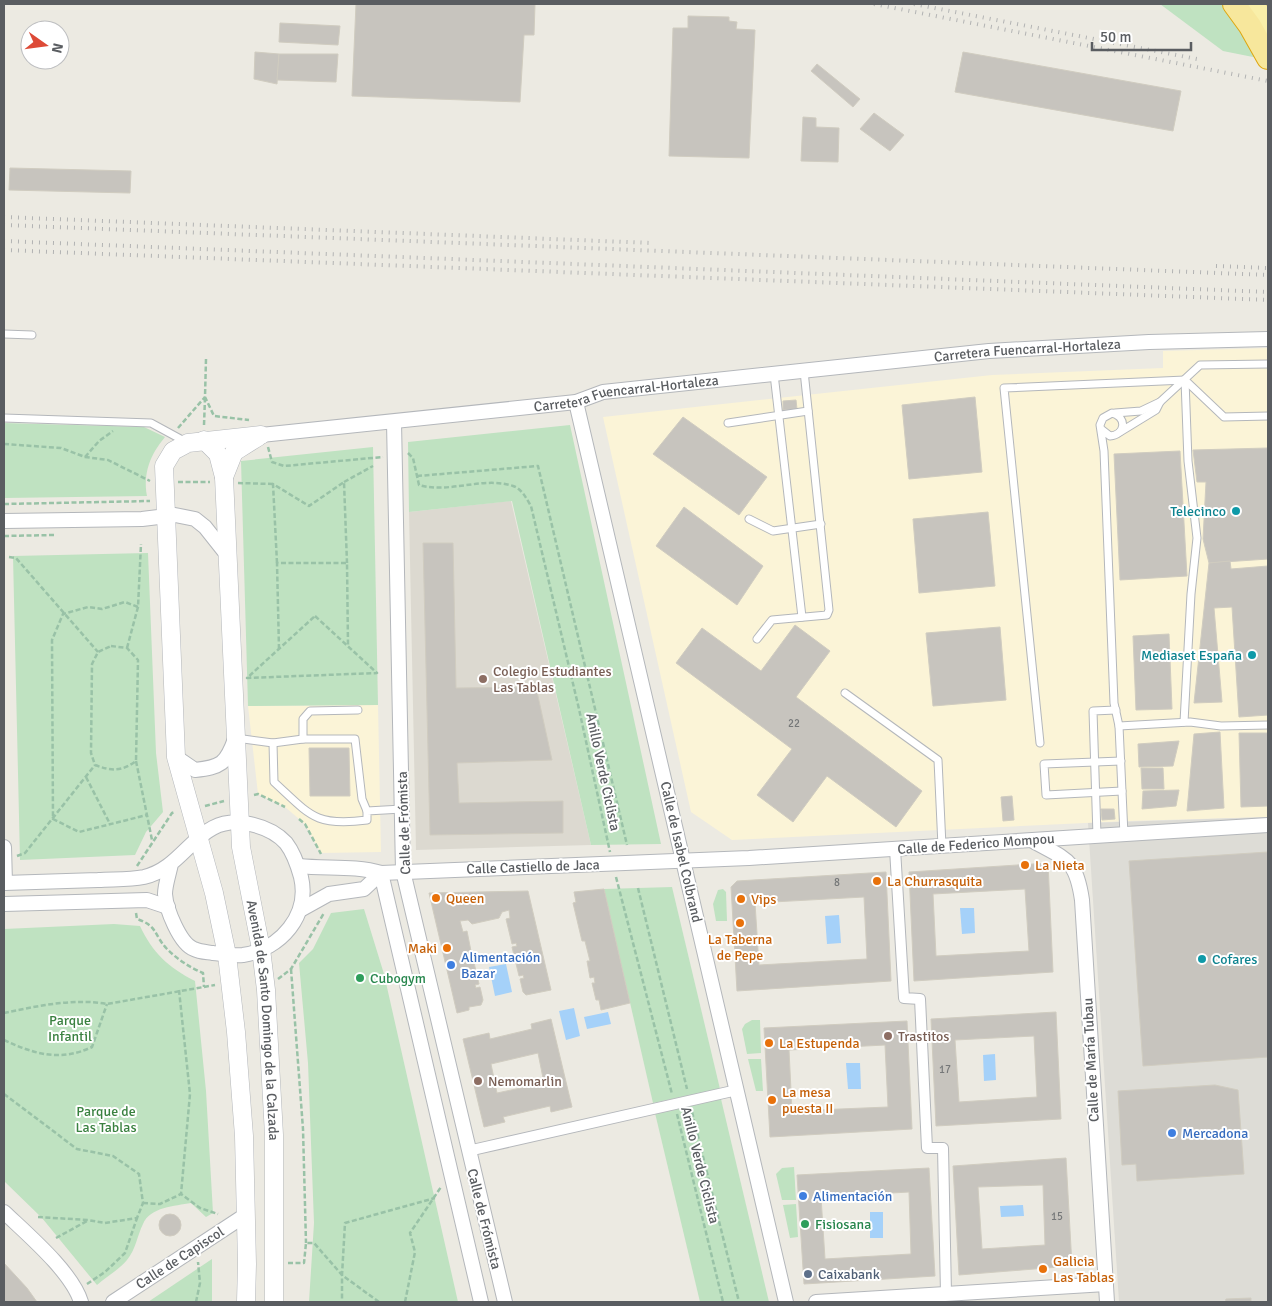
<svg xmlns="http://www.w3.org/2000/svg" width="1272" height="1306" viewBox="0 0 1272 1306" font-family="Signika,sans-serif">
  <rect width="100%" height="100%" fill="#eceae2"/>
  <g fill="#fbf4d7">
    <polygon points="1268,348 1268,817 1128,821 732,840 691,812 603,417 992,375 1163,368 1163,351"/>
    <polygon points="378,705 381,852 321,853 305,824 285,807 258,794 248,706"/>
  </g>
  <polygon fill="#dddcd6" points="1268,817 1268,1302 1119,1302 1088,823"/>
  <polygon fill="#dcd9d0" points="511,501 591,845 416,850 409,512"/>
  <g fill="#bfe2c1">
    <polygon points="1160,4 1222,4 1258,58 1223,51"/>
    <path d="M4 423 144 427 165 437C150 455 143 473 147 496L4 498Z"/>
    <polygon points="570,425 661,844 591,845 512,501 409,512 408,442"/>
    <polygon points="373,447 378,705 248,706 241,461"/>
    <polygon points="148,553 156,753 163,812 146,832 135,855 20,860 13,556"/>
    <polygon points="672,887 720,1089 653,1103 604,889"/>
    <polygon points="723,889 726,892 727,921 716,921 713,904 718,890"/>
    <polygon points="364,909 384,974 458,1302 309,1302 314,1223 308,1063 299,963 313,949 331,913"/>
    <path d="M114 924 140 926C152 952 169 968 195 981L206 1091 213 1213 206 1217 191 1203C175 1206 150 1207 143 1224 137 1236 136 1249 127 1260 120 1269 106 1277 97 1285L42 1218 4 1181V929Z"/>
    <polygon points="752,1020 760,1020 761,1053 747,1054 742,1029 745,1024"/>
    <polygon points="748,1059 761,1059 763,1091 756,1091"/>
    <polygon points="721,1099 769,1302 700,1302 655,1113"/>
    <polygon points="794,1167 796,1200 782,1200 776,1174 782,1168"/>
    <polygon points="796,1204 798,1237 790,1238 783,1205"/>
    <polygon points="212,1259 212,1302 148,1302"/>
  </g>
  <g fill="#a5d1f9">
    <polygon points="960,908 974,908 975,933 962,934"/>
    <polygon points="839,915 841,943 827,944 825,916"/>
    <polygon points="506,964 512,992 495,996 489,967"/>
    <polygon points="574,1008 580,1036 566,1040 559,1011"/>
    <polygon points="608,1012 611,1024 587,1029 584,1017"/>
    <polygon points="995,1054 996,1080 984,1081 983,1055"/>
    <polygon points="860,1063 861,1089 848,1089 846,1063"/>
    <polygon points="1023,1205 1024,1216 1001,1217 1000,1206"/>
    <polygon points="883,1212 883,1238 870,1238 870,1212"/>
  </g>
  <g fill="#c7c4be" stroke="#d0ccc0" fill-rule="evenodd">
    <polygon points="356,4 535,4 534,35 524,35 520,102 352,96"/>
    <polygon points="688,16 729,17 729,21 737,22 736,29 755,30 749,158 669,156 673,28 688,28"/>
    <polygon points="280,23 340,26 338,45 279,42"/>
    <polygon points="255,52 279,54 277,84 254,79"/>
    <polygon points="963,52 1181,91 1173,131 955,92"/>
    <polygon points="279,54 338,54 336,82 277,80"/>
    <polygon points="817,64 860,99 853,107 811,71"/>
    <polygon points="874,113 904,135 890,151 860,129"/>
    <polygon points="803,117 816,118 816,127 839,128 838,162 801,161"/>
    <polygon points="10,168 131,171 130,193 9,190"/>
    <polygon points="975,397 982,472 909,479 902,405"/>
    <polygon points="796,400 797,409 783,410 783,401"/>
    <polygon points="683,417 767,477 739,515 653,454"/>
    <polygon points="1268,448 1268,559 1209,563 1203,539 1206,482 1197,482 1193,450"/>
    <polygon points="1180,451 1187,576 1120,580 1114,454"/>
    <polygon points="684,507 763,566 737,605 656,546"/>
    <polygon points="988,512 995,586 919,593 913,519"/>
    <polygon points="423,543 453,543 456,688 536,687 552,760 457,763 459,803 563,801 563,833 430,835"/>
    <polygon points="1230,561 1231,569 1268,566 1268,715 1239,717 1232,607 1214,608 1222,702 1194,703 1209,563"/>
    <polygon points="795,625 830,651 796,697 922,791 896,827 827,776 793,822 757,795 792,749 676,663 702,628 761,671"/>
    <polygon points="1000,627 1006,700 933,706 926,633"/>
    <polygon points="1169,634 1172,709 1136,710 1133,636"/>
    <polygon points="1220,732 1224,808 1187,811 1194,734"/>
    <polygon points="1239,733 1268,733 1268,806 1241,807"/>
    <polygon points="1179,741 1173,766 1139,767 1138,744"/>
    <polygon points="309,748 349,748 350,796 310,796"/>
    <polygon points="1141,768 1163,768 1164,789 1142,789"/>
    <polygon points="1179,790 1176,806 1142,809 1143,791"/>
    <polygon points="1012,796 1014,820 1003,821 1001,797"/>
    <polygon points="1101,809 1114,809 1115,819 1102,820"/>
    <polygon points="1268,852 1268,1057 1143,1066 1129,861"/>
    <path d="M1048 863 1053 972 914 981 909 872ZM1025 889 1029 951 936 956 933 894Z"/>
    <path d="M886 872 891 981 737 991 731 887 737 881ZM864 897 867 959 759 965 755 903Z"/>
    <polygon points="604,889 630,1003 601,1010 599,1000 596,1000 592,983 595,983 594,977 590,978 587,961 590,961 585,941 582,941 573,903 576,902 574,892"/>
    <polygon points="528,891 551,990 526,995 523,992 520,979 524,978 523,975 519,976 512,947 517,946 516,943 512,944 506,919 510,918 509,910 502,912 499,918 472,924 468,920 460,921 463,932 467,931 471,951 468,955 472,954 479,984 475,985 476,988 480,987 483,1000 481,1005 469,1007 469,1010 457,1013 429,893"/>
    <path d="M1056 1012 1061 1119 936 1126 931 1019ZM1034 1036 1037 1097 959 1102 955 1040Z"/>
    <path d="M551 1019 572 1107 551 1112 550 1106 503 1117 505 1122 484 1127 463 1039 489 1033 490 1039 532 1029 531 1024ZM538 1053 544 1083 497 1093 491 1064Z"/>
    <path d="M907 1021 912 1129 770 1137 764 1028ZM885 1045 888 1107 792 1111 789 1050Z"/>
    <polygon points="1215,1085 1238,1090 1244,1174 1137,1181 1136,1164 1122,1165 1118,1091"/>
    <path d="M1066 1158 1072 1266 959 1275 953 1166ZM1043 1185 1045 1245 982 1249 978 1187Z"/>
    <path d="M929 1168 935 1276 804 1284 797 1175ZM909 1192 911 1254 825 1259 821 1197Z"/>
    <circle cx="170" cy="1225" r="11"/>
    <polygon points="4,1263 27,1288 37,1302 4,1302"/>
    <polygon points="1251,1298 1251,1302 1225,1302 1226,1299"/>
  </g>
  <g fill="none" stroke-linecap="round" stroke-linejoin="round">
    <defs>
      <g id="service">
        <polyline points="4,334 32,335"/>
        <polyline points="774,374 802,617"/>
        <polyline points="1115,413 1141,411 1160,402"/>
        <polyline points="4,418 151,423 186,442"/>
        <polyline points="728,423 808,411"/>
        <path d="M1101 429 1110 436C1125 435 1128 418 1112 413L1103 418 1100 425 1104 451 1114 703 1119 726 1124 835"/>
        <polyline points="1120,432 1156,410 1160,402 1200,365 1268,364"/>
        <polyline points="749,519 773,531 821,524"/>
        <polyline points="757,639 772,620 827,615 829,610 804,371"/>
        <polyline points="845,693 938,760 942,846"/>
        <polyline points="1184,722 1191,594 1197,538 1188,461 1185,380"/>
        <polyline points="1119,726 1190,722 1221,726 1268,725"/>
        <path d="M236 738 273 743 274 782C310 815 315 827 367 820V811L402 809"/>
        <polyline points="303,739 303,719 310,711 358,710"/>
        <polyline points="273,743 303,739 355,739 362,799 367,811"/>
        <polyline points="1040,743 1004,388 1185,380 1224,417 1268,416"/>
        <polyline points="1121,761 1044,764 1046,795 1122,791"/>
        <polyline points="1097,836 1093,711 1116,710"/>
      </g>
      <g id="pedestrian">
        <polyline points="895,849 904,998 920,999 927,1148 943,1148 946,1294"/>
        <polyline points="468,1151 737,1090"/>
      </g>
      <g id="minor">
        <polyline points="576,402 786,1302"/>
        <polyline points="394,422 403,871 505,1302"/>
        <path id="s1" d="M261 435 576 402 603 392 989 351 1149 342 1268 339"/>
        <polyline points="4,521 142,519 175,515 195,519 205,527 228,556"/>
        <path d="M176 757 195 770C221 767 226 764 235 739"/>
        <path d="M1033 841C1067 860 1076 859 1082 900L1107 1302"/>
        <polyline points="4,847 5,883"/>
        <path d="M299 866C326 869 355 865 381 873L749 858 1268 825"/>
        <polyline points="381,873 481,1302"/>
        <path d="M4 883C35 882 67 881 98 880 113 879 129 880 144 877 188 867 197 812 250 824 264 827 276 832 286 843 293 852 298 866 301 877 310 915 281 949 243 955 233 956 223 954 213 953 207 952 200 952 194 949 180 944 166 909 165 894 165 885 169 874 171 864"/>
        <polyline points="4,904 147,900 168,907"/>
        <polyline points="302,909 329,894 364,889 381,873"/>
        <path d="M4 1212C27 1234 72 1272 81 1302"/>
        <polyline points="113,1302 247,1214"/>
        <polyline points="816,1302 1106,1284"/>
      </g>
      <g id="tertiary">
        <path id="s2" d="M204 440 218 454 224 477 241 847 261 949 266 990 274 1135V1302"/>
        <polyline points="224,477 234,452 258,437"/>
        <polyline points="246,1302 247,1264 244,1136 236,1032 227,955 214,893 176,757 164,466 173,451 188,443 261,435"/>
      </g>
      <polyline id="primary" points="1253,4 1268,27"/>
      <polyline id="trunk" points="1234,4 1250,26 1268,58"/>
    </defs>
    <use href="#service" stroke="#b4b7bb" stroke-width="9"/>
    <use href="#pedestrian" stroke="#b4b7bb" stroke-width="12"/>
    <use href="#minor" stroke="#b4b7bb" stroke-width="16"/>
    <use href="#tertiary" stroke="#b4b7bb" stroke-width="19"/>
    <use href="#primary" stroke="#e7c75f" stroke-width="23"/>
    <use href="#trunk" stroke="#dea60f" stroke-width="24"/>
    <g stroke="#99c2a7" stroke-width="2.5" stroke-dasharray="5 2.5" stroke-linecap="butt">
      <polyline points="206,359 205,397 214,416 249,420"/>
      <polyline points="204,425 205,398"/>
      <polyline points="178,428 205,397"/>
      <polyline points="4,444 61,448 85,457 108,460 150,481"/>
      <polyline points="268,447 272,462 284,466 383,457"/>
      <path d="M408 453 413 458 419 485C449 494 483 476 513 486 522 489 526 498 531 506L579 709 610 852"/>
      <polyline points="85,457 99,441 113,431"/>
      <polyline points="417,476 538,466 627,845"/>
      <polyline points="178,482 210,482"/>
      <polyline points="344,482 373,466"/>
      <polyline points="238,483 273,484"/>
      <polyline points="4,504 150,501"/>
      <polyline points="4,536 55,535"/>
      <polyline points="9,557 16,558 98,652"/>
      <polyline points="277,563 273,484 309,506 344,482 347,563"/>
      <polyline points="138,607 125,602 102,609 88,607 63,614 52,640 53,819 79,832 147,815"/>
      <polygon points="315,616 377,673 247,678"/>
      <path d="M111 646 127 648 138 660 136 761C121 772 111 771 95 765L91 753 92 664 98 652Z"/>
      <polyline points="127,648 138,607 141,544"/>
      <polyline points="279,649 277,563 347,563 348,646"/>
      <polyline points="136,761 152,840"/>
      <polyline points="86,777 110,824"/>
      <polyline points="254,795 258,794 285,807"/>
      <polyline points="205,806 224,801"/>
      <polyline points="299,819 305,824 321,854"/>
      <polyline points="17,856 25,853 95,765"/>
      <polyline points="137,866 172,813 175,812"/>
      <polyline points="616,877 672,1094"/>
      <polyline points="638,888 687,1089"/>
      <path d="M136 913 137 919C158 926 153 934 167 949 177 959 189 967 203 973L204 987"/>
      <polyline points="291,969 303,1129 306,1243"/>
      <polyline points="278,979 291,969 324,913"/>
      <polyline points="179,990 190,1094 181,1194"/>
      <path d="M4 1013C37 1006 74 998 107 1004L215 985"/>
      <path d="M4 1040C34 1054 60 1062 92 1047L107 1004"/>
      <polyline points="4,1094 77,1149 113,1156 139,1174 143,1203 137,1218 105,1223 88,1220 38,1217"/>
      <polyline points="692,1112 739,1302"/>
      <polyline points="677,1114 723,1302"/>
      <polyline points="143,1203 160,1204 181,1194 200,1208 218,1214"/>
      <polyline points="56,1238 87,1221"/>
      <polyline points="288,1263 304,1263 306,1243 314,1243 342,1275 342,1302"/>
      <polyline points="87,1284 105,1272 125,1253 137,1218"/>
      <polyline points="196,1302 200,1283 198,1262"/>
      <polyline points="379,1302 342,1275 345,1223 435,1198"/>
      <polyline points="405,1302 415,1252 410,1233 441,1187"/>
    </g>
    <use href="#service" stroke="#fff" stroke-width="7"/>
    <use href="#pedestrian" stroke="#fff" stroke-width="10"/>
    <use href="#minor" stroke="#fff" stroke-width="14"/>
    <use href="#tertiary" stroke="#fff" stroke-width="18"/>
    <use href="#primary" stroke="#f9efa9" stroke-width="21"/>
    <use href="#trunk" stroke="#f7e79c" stroke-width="22"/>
    <g stroke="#b2b3b3" stroke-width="4" stroke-dasharray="1 6" stroke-linecap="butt">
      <polyline points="874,4 1268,81"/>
      <polyline points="914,4 1202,60"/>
      <polyline points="4,217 651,243"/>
      <polyline points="4,225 1268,275"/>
      <polyline points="4,241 1268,292"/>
      <polyline points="4,250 1268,300"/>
      <polyline points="1216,266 1268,268"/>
    </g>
  </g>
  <g fill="#0f9aa8" stroke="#fff" stroke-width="2">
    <circle cx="1236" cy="511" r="5"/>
    <circle cx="1252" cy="655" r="5"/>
    <circle cx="1202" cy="959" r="5"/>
  </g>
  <g fill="#8d6e63" stroke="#fff" stroke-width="2">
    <circle cx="483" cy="679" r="5"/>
    <circle cx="888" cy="1036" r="5"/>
    <circle cx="478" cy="1081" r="5"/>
  </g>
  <g fill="#e8710a" stroke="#fff" stroke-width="2">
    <circle cx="1025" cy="865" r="5"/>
    <circle cx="877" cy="881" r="5"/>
    <circle cx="436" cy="898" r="5"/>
    <circle cx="741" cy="899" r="5"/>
    <circle cx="740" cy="923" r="5"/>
    <circle cx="447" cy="948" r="5"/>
    <circle cx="769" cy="1043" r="5"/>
    <circle cx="772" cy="1100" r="5"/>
    <circle cx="1043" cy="1269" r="5"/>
  </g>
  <g fill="#3f7fe0" stroke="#fff" stroke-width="2">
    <circle cx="451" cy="965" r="5"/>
    <circle cx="1172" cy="1133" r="5"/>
    <circle cx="803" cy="1196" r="5"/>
  </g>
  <g fill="#2e9e5b" stroke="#fff" stroke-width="2">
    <circle cx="360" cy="978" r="5"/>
    <circle cx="805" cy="1224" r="5"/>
  </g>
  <circle fill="#5c6f8a" stroke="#fff" stroke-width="2" cx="808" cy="1274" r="5"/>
  <g text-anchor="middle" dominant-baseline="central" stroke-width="4" stroke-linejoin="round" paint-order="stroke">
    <g font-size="11" fill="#757778">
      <text x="794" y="723">22</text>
      <text x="837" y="882">8</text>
      <text x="945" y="1069">17</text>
      <text x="1057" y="1216">15</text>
    </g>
    <g font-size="14" fill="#5a5d61" stroke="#fff">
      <text stroke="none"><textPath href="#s1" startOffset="772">Carretera Fuencarral-Hortaleza</textPath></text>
      <text stroke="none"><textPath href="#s1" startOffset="368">Carretera Fuencarral-Hortaleza</textPath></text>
      <text transform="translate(603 772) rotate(78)">Anillo Verde Ciclista</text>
      <text transform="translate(404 823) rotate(-92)">Calle de Frómista</text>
      <text transform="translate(976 844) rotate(-4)">Calle de Federico Mompou</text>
      <text transform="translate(681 852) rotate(77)">Calle de Isabel Colbrand</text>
      <text transform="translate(533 867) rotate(-2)">Calle Castiello de Jaca</text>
      <text stroke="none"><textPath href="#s2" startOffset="589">Avenida de Santo Domingo de la Calzada</textPath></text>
      <text transform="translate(1091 1060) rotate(-93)">Calle de María Tubau</text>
      <text transform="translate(700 1165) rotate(76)">Anillo Verde Ciclista</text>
      <text transform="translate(484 1219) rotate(76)">Calle de Frómista</text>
      <text transform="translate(180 1258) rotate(-33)">Calle de Capiscol</text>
    </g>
    <g font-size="14" fill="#0d838f" stroke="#fff" text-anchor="end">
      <text x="1226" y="511">Telecinco</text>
      <text x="1242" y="655">Mediaset España</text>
      <text x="1212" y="959" text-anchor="start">Cofares</text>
    </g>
    <g font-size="14" fill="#785e54" stroke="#fff" text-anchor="start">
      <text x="493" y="671">Colegio Estudiantes<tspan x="493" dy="16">Las Tablas</tspan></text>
      <text x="898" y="1036">Trastitos</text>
      <text x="488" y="1081">Nemomarlin</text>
    </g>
    <g font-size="14" fill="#c56008" stroke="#fff" text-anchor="start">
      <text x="1035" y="865">La Nieta</text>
      <text x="887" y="881">La Churrasquita</text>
      <text x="446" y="898">Queen</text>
      <text x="751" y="899">Vips</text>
      <text x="740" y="939" text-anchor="middle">La Taberna<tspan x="740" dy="16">de Pepe</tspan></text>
      <text x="437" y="948" text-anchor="end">Maki</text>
      <text x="779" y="1043">La Estupenda</text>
      <text x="782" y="1092">La mesa<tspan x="782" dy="16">puesta II</tspan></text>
      <text x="1053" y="1261">Galicia<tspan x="1053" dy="16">Las Tablas</tspan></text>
    </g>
    <g font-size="14" fill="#366cbe" stroke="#fff" text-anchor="start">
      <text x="461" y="957">Alimentación<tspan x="461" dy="16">Bazar</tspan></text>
      <text x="1182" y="1133">Mercadona</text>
      <text x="813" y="1196">Alimentación</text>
    </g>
    <g font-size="14" fill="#27864d" stroke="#fff" text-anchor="start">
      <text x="370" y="978">Cubogym</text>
      <text x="815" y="1224">Fisiosana</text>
    </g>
    <g font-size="14" fill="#3a8140" stroke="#fff">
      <text x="70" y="1020">Parque<tspan x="70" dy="16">Infantil</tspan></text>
      <text x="106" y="1111">Parque de<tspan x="106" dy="16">Las Tablas</tspan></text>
    </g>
    <g font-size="14" fill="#4e5e75" stroke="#fff" text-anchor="start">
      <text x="818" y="1274">Caixabank</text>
    </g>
  </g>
  <rect width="1272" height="1306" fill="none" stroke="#5a5d61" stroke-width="10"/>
  <g transform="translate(45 45) rotate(104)"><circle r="24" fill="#ffffff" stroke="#bdbec0"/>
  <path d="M0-4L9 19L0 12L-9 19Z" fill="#dd4a37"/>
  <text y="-8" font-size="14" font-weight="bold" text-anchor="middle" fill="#5a5d61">N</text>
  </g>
  <path d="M1092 42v8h99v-8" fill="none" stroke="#5a5d61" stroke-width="2.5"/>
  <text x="1100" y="42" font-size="15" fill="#5a5d61" stroke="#ffffff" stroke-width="4" paint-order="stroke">50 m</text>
</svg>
